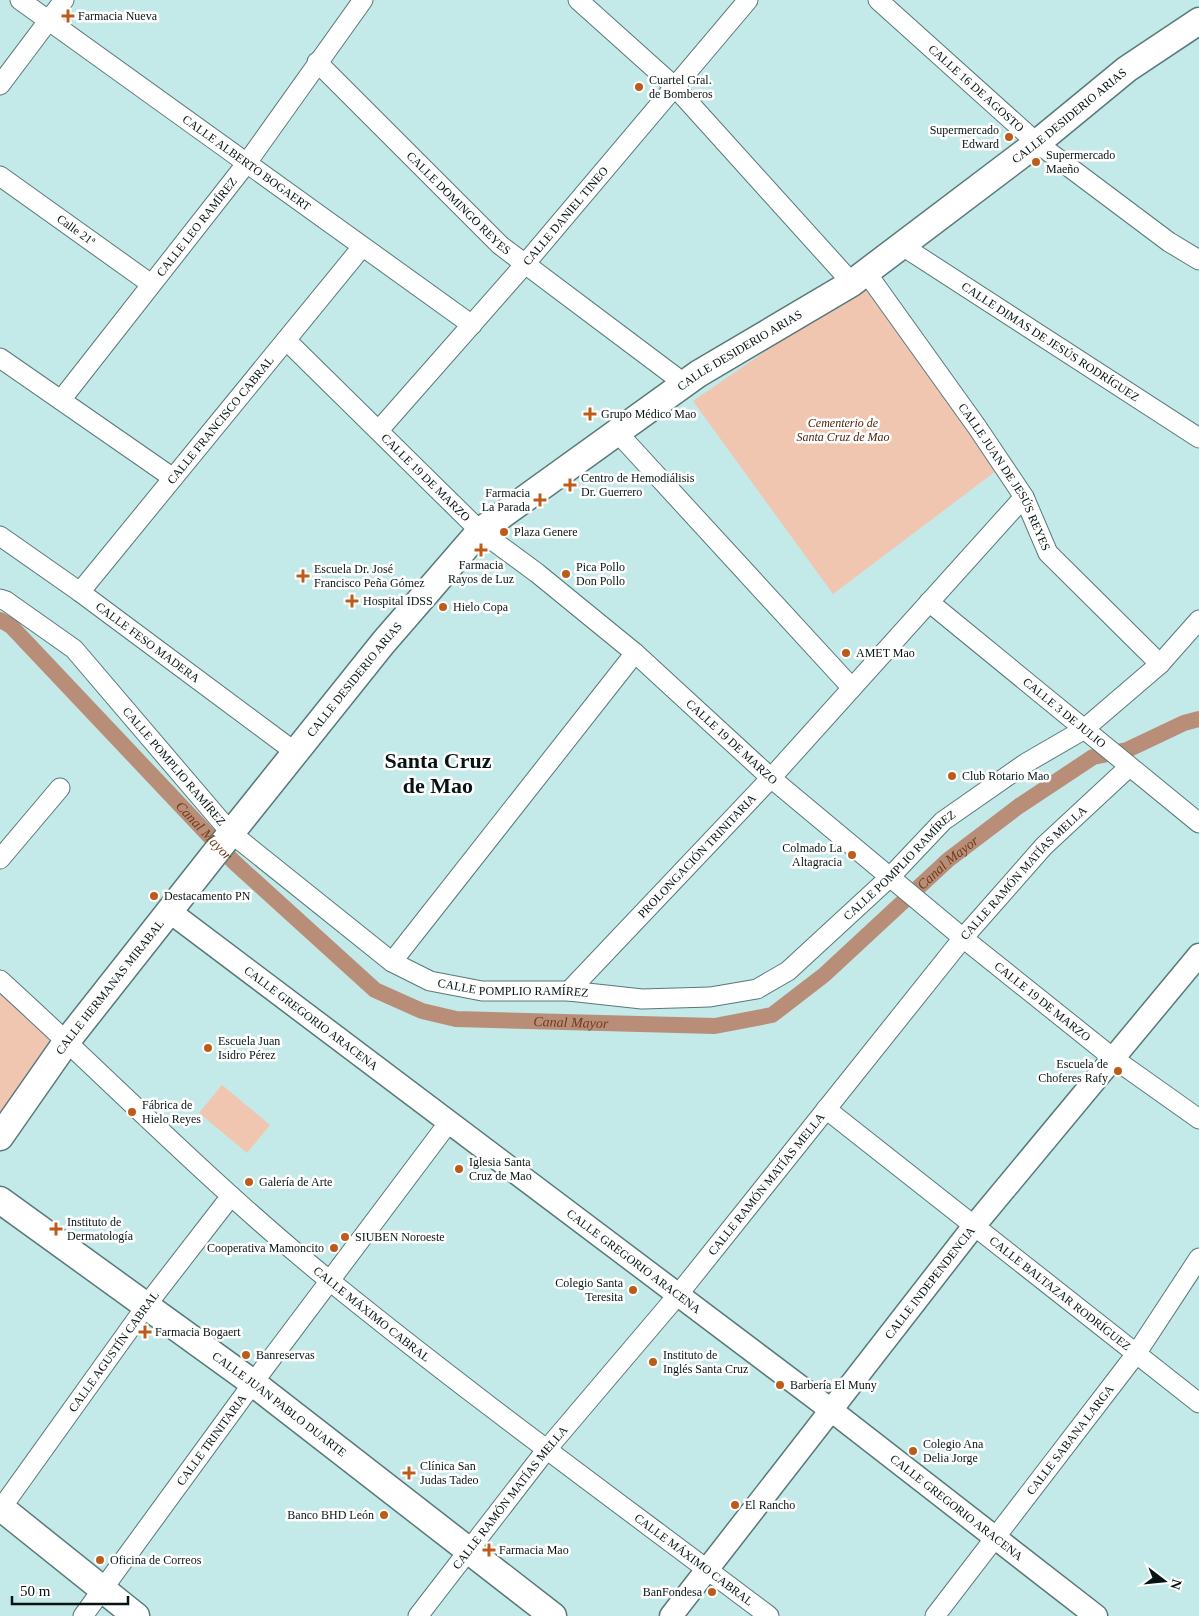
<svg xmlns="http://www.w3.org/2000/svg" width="1199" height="1616" viewBox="0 0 1199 1616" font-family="'Times New Roman',serif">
  <rect width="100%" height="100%" fill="#c4e9e9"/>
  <g fill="#f0c6b0">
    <polygon points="866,282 1000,468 833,594 693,401"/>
    <polygon points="0,980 59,1034 0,1113"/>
    <polygon points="222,1085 270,1125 247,1153 199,1113"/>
  </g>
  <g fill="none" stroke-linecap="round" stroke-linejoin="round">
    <path stroke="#b88e78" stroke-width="16" id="s1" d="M0 620 11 626 234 862 375 990 422 1011 456 1019 715 1026 772 1015 824 975 948 860 1019 806 1093 757 1127 750 1184 723 1199 719"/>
    <defs>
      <g id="minor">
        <path id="s2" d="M20 0 472 325"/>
        <polyline points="578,0 675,87 852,283"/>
        <path id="s3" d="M878 0 1037 143 1169 242 1199 260"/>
        <path id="s4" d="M317 62 500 245 685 384"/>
        <polyline points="0,85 64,0"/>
        <polyline points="0,176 151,284"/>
        <path id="s5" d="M901 245 1199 438"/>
        <path id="s6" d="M866 272 977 427 1024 497 1048 553 1160 664"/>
        <path id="s7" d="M286 340 480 531 537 573 635 653 771 778 963 938 1113 1058 1199 1119"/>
        <polyline points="0,358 173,478"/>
        <path id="s8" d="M61 400 246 164 363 0"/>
        <path id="s9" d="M379 430 525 264 748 0"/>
        <polyline points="617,432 852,688"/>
        <path id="s10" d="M0 536 80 592 295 752"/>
        <path id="s11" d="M80 592 362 247"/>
        <path id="s12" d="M0 599 6 601 74 649 231 833 392 962 430 981 482 991H569L642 999 710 997 757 989 788 971 890 877 943 821 1026 763 1083 730 1160 664 1199 620"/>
        <path id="s13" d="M929 602 1199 823"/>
        <polyline points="0,859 60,788"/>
        <polyline points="392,962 635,653"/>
        <path id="s14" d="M0 980C110 1080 214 1187 330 1281 473 1397 622 1505 769 1616"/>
        <path id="s15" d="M569 991 771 778 1024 497"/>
        <path id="s16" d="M826 1109 1199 1403"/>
        <path id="s17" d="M0 1510 149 1302 231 1196"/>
        <path id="s18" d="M83 1616 253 1383 449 1122"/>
        <path id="s19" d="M418 1616 547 1449 677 1296 963 938 1044 846 1129 767"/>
        <path id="s20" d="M935 1616 1136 1354 1199 1258"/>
      </g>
      <g id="tertiary">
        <path id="s21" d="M169 911 831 1410 1096 1616"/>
        <path id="s22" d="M671 1616 974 1226 1199 955"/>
      </g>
      <g id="secondary">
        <path id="s23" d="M0 1137 67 1041 231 833 383 643 480 531 698 374 852 283 1037 143 1127 69 1199 21"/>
        <path id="s24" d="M0 1200 253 1383 553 1616"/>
        <polyline points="0,1507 136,1616"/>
      </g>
    </defs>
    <use href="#minor" stroke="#587979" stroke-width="21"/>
    <use href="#tertiary" stroke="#587979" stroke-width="25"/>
    <use href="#secondary" stroke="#587979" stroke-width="29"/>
    <use href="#minor" stroke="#fff" stroke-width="19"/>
    <use href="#tertiary" stroke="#fff" stroke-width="22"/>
    <use href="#secondary" stroke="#fff" stroke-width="26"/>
  </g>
  <g fill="#bd5c1a" stroke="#fff" stroke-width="2">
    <path d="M65.5 8.5h5v5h5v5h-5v5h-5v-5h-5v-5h5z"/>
    <circle cx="639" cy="87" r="5"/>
    <circle cx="1009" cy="137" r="5"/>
    <circle cx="1036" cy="162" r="5"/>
    <path d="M587.5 406.5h5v5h5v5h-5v5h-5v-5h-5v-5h5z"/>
    <path d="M567.5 477.5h5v5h5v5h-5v5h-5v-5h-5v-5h5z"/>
    <path d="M537.5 492.5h5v5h5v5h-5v5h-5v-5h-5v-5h5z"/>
    <circle cx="504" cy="532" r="5"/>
    <path d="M478.5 542.5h5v5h5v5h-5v5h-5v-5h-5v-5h5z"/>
    <circle cx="566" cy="574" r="5"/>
    <path d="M300.5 568.5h5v5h5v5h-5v5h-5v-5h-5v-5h5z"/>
    <path d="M349.5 593.5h5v5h5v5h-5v5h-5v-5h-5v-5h5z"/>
    <circle cx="443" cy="607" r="5"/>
    <circle cx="846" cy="653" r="5"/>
    <circle cx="952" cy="776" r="5"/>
    <circle cx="852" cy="855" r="5"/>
    <circle cx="154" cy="896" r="5"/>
    <circle cx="208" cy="1048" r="5"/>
    <circle cx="1118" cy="1071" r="5"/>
    <circle cx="132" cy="1112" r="5"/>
    <circle cx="459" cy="1169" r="5"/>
    <circle cx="249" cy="1182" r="5"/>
    <path d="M53.5 1221.5h5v5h5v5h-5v5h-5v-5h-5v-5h5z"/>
    <circle cx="345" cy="1237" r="5"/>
    <circle cx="334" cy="1248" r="5"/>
    <circle cx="633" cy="1290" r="5"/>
    <path d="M142.5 1324.5h5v5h5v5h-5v5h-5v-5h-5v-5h5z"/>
    <circle cx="246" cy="1355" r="5"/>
    <circle cx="653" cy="1362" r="5"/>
    <circle cx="780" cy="1385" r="5"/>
    <circle cx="913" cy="1451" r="5"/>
    <path d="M406.5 1465.5h5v5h5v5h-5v5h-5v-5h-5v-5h5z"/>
    <circle cx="735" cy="1505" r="5"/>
    <circle cx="384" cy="1515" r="5"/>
    <path d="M486.5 1542.5h5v5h5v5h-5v5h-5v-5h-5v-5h5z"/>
    <circle cx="100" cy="1560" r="5"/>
    <circle cx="712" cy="1592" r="5"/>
  </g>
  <g text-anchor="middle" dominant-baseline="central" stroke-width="5" stroke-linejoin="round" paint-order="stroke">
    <g font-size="12" fill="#071414" stroke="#fff" text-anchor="start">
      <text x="78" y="16">Farmacia Nueva</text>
      <text x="649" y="80">Cuartel Gral.<tspan x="649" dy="14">de Bomberos</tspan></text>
      <text x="999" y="130" text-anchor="end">Supermercado<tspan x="999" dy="14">Edward</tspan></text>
      <text x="1046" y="155">Supermercado<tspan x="1046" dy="14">Maeño</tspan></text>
      <text x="601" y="414">Grupo Médico Mao</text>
      <text x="581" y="478">Centro de Hemodiálisis<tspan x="581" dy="14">Dr. Guerrero</tspan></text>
      <text x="530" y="493" text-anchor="end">Farmacia<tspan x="530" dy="14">La Parada</tspan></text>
      <text x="514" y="532">Plaza Genere</text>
      <text x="481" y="565" text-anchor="middle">Farmacia<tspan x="481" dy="14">Rayos de Luz</tspan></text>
      <text x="576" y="567">Pica Pollo<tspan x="576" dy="14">Don Pollo</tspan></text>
      <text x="314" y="569">Escuela Dr. José<tspan x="314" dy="14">Francisco Peña Gómez</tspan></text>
      <text x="363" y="601">Hospital IDSS</text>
      <text x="453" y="607">Hielo Copa</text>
      <text x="856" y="653">AMET Mao</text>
      <text x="962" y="776">Club Rotario Mao</text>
      <text x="842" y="848" text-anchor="end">Colmado La<tspan x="842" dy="14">Altagracia</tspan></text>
      <text x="164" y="896">Destacamento PN</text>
      <text x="218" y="1041">Escuela Juan<tspan x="218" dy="14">Isidro Pérez</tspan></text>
      <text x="1108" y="1064" text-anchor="end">Escuela de<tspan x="1108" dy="14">Choferes Rafy</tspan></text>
      <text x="142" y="1105">Fábrica de<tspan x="142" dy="14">Hielo Reyes</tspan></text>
      <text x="469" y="1162">Iglesia Santa<tspan x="469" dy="14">Cruz de Mao</tspan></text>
      <text x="259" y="1182">Galería de Arte</text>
      <text x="67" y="1222">Instituto de<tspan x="67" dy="14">Dermatología</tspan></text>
      <text x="355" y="1237">SIUBEN Noroeste</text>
      <text x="324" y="1248" text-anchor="end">Cooperativa Mamoncito</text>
      <text x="623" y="1283" text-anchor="end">Colegio Santa<tspan x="623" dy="14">Teresita</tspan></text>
      <text x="155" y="1332">Farmacia Bogaert</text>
      <text x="256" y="1355">Banreservas</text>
      <text x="663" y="1355">Instituto de<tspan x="663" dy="14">Inglés Santa Cruz</tspan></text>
      <text x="790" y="1385">Barbería El Muny</text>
      <text x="923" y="1444">Colegio Ana<tspan x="923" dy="14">Delia Jorge</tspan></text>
      <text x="420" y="1466">Clínica San<tspan x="420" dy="14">Judas Tadeo</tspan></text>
      <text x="745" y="1505">El Rancho</text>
      <text x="374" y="1515" text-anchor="end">Banco BHD León</text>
      <text x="499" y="1550">Farmacia Mao</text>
      <text x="110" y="1560">Oficina de Correos</text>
      <text x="702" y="1592" text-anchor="end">BanFondesa</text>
    </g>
    <g font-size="12" fill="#071414" stroke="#fff">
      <text stroke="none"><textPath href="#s3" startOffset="132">CALLE 16 DE AGOSTO</textPath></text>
      <text stroke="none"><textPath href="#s23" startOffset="1495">CALLE DESIDERIO ARIAS</textPath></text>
      <text stroke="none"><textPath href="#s2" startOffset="279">CALLE ALBERTO BOGAERT</textPath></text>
      <text stroke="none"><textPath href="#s4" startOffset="200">CALLE DOMINGO REYES</textPath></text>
      <text stroke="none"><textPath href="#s9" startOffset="284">CALLE DANIEL TINEO</textPath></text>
      <text stroke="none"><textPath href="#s8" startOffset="220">CALLE LEO RAMÍREZ</textPath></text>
      <text transform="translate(76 230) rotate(36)">Calle 21ª</text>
      <text stroke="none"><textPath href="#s5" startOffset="178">CALLE DIMAS DE JESÚS RODRÍGUEZ</textPath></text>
      <text stroke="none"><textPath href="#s23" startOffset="1090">CALLE DESIDERIO ARIAS</textPath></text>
      <text stroke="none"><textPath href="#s11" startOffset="222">CALLE FRANCISCO CABRAL</textPath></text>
      <text stroke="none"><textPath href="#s7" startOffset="196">CALLE 19 DE MARZO</textPath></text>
      <text stroke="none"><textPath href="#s6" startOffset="248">CALLE JUAN DE JESÚS REYES</textPath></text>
      <text stroke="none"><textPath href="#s10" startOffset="182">CALLE FESO MADERA</textPath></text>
      <text stroke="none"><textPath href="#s23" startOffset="579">CALLE DESIDERIO ARIAS</textPath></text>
      <text stroke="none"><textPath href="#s13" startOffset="175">CALLE 3 DE JULIO</textPath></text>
      <text stroke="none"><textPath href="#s7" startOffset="601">CALLE 19 DE MARZO</textPath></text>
      <text stroke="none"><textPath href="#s12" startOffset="244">CALLE POMPLIO RAMÍREZ</textPath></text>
      <text stroke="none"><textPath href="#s15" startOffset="186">PROLONGACIÓN TRINITARIA</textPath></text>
      <text stroke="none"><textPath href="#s12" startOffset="1099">CALLE POMPLIO RAMÍREZ</textPath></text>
      <text stroke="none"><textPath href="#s19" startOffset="959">CALLE RAMÓN MATÍAS MELLA</textPath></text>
      <text stroke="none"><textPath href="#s23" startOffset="186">CALLE HERMANAS MIRABAL</textPath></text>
      <text stroke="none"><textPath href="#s12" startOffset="664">CALLE POMPLIO RAMÍREZ</textPath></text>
      <text stroke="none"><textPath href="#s7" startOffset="1006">CALLE 19 DE MARZO</textPath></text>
      <text stroke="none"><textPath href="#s21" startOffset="178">CALLE GREGORIO ARACENA</textPath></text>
      <text stroke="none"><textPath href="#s19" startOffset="555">CALLE RAMÓN MATÍAS MELLA</textPath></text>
      <text stroke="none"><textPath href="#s21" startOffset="582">CALLE GREGORIO ARACENA</textPath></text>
      <text stroke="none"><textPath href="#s22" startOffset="422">CALLE INDEPENDENCIA</textPath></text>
      <text stroke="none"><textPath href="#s16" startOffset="298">CALLE BALTAZAR RODRÍGUEZ</textPath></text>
      <text stroke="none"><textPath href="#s14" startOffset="500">CALLE MÁXIMO CABRAL</textPath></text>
      <text stroke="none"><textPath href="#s17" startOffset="195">CALLE AGUSTÍN CABRAL</textPath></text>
      <text stroke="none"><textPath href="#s24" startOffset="346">CALLE JUAN PABLO DUARTE</textPath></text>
      <text stroke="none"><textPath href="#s20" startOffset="222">CALLE SABANA LARGA</textPath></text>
      <text stroke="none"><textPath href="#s18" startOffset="218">CALLE TRINITARIA</textPath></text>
      <text stroke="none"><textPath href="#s19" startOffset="150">CALLE RAMÓN MATÍAS MELLA</textPath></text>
      <text stroke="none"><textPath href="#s21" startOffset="988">CALLE GREGORIO ARACENA</textPath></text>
      <text stroke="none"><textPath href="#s14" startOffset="905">CALLE MÁXIMO CABRAL</textPath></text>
    </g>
    <g font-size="12" font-style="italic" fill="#4e240a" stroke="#fff">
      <text x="843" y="423">Cementerio de<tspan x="843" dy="14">Santa Cruz de Mao</tspan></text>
    </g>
    <g font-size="14" font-style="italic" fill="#723a18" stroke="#fff">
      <text stroke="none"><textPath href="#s1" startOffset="294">Canal Mayor</textPath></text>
      <text stroke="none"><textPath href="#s1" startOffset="1164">Canal Mayor</textPath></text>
      <text stroke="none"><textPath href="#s1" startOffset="729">Canal Mayor</textPath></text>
    </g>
    <g font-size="22" font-weight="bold" fill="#071414" stroke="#fff">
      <text x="438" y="760">Santa Cruz<tspan x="438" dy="25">de Mao</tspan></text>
    </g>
  </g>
  <g transform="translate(1164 1581) rotate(106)" stroke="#ffffff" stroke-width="4" paint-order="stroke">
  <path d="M0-4L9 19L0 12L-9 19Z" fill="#071414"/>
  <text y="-8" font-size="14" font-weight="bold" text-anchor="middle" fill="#071414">N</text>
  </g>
  <path d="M12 1596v8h116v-8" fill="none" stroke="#071414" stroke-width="2.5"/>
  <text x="20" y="1596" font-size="15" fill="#071414" stroke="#ffffff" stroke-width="4" paint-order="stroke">50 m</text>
</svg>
